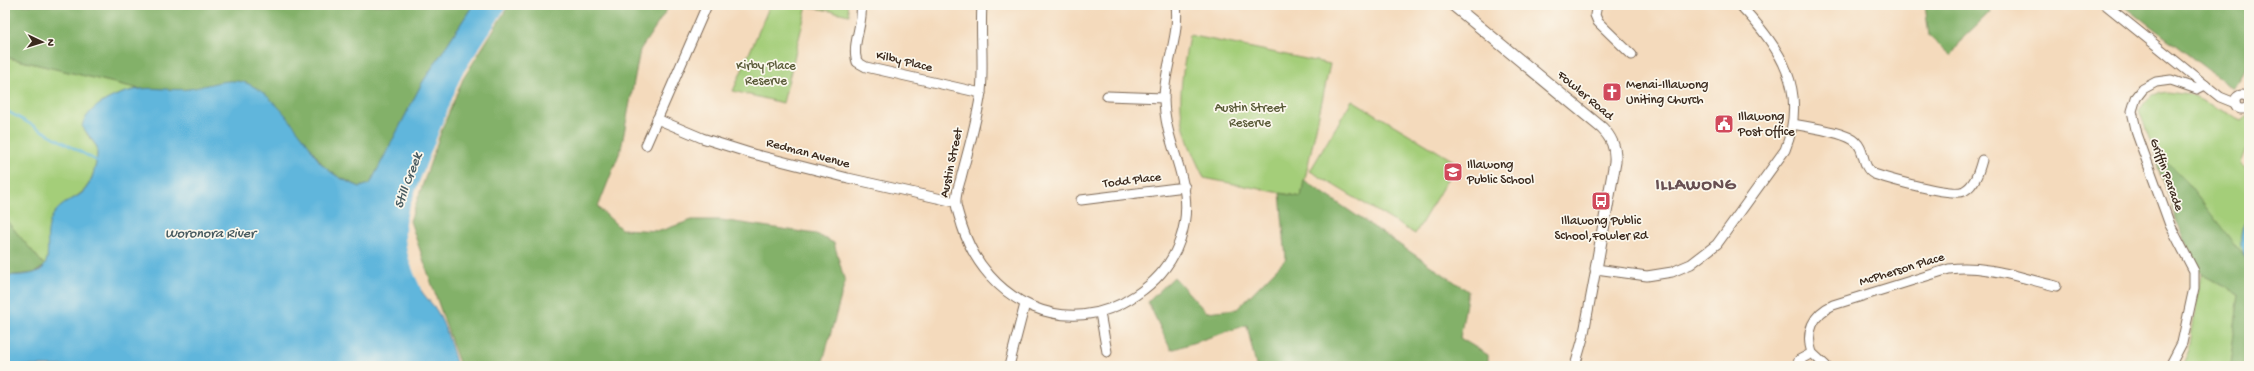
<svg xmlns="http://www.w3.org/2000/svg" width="2254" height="371" viewBox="0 0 2254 371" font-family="'Gochi Hand',sans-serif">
  <rect width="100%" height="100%" fill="#fbf7ec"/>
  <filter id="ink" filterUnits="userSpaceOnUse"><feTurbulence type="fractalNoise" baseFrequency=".025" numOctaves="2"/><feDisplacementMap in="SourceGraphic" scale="8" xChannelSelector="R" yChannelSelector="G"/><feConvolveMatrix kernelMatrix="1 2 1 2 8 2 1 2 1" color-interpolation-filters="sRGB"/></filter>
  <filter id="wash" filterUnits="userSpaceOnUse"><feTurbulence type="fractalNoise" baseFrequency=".012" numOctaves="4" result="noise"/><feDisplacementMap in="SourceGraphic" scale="16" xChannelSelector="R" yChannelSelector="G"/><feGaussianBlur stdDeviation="0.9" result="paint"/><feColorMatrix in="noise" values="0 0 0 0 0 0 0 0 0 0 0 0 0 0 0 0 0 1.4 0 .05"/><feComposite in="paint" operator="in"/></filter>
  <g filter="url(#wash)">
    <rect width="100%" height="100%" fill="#f4dabc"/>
    <g fill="#a4ce79" stroke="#707c4c">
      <polygon points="770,5 847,5 849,15 807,6 783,103 733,91"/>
      <path d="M1189 35 1330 64 1301 197 1204 178C1198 164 1190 150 1186 135 1175 103 1184 67 1189 35Z"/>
      <path d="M5 57 140 89C119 92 93 103 83 123L87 134 97 147C98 161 93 184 81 193 70 202 59 204 52 218 44 234 52 251 45 266L5 219Z"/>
      <path d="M2167 92 2190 95 2242 120 2249 114V150L2246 151 2241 163 2249 171V215C2237 229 2242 244 2245 260L2187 183 2153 149 2139 110 2151 95Z"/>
      <polygon points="1352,100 1457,163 1415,234 1310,171"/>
      <polygon points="2201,274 2239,294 2230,366 2182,366 2189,350"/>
    </g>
    <g fill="#83b169" stroke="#5f6e44">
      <polygon points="5,5 473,5 422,83 370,184 360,187 339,177 325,168 305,140 274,103 256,88 246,83 181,90 140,89 5,57"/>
      <polygon points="509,5 670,5 640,50 621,149 598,207 621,229 660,231 692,220 721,220 816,234 834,243 845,282 823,361 817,366 460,366 410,221 442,129 463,79"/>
      <polygon points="1925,5 1987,5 1990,12 1963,38 1951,56 1929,36"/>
      <polygon points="2123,5 2249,5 2249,64 2233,89"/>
      <polygon points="2153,149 2187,183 2249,263 2249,366 2230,366 2239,294 2201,274 2177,222"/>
      <polygon points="1304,180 1468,291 1460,338 1488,355 1488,366 1256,366 1247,325 1171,350 1148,302 1174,277 1206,312 1237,309 1286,259 1280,193 1301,197"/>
      <polygon points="5,219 45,266 34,273 5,276"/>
    </g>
    <g fill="#60b6dc" stroke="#4e707d">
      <path d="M473 5H506L460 75 407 209C399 236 406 266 420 289 425 297 432 303 437 311 446 327 452 348 457 366H5V276C15 275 36 276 43 268 53 256 42 233 53 215 61 203 71 201 82 193 93 183 98 161 97 147L82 126C88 105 120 91 141 89 157 87 173 91 189 89 209 86 231 75 251 85 274 97 293 124 308 144 314 152 318 162 326 168 336 177 348 182 360 187L370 184 422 83Z"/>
      <path d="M2249 215V263C2237 253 2239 227 2249 215Z"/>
    </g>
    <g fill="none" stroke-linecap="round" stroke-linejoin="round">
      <g stroke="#60b6dc" stroke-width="2.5">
        <polyline points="5,110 97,161"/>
        <path d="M420 291C419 285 414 278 412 271 404 252 401 230 407 209L460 75 506 5"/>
      </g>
    </g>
  </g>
  <g filter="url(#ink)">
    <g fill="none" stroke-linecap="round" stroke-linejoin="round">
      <defs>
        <g id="minor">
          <path d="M861 5C864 24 851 43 857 62L866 67 981 93"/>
          <path d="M982 5C980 34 984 64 981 92 977 121 968 150 961 178 959 185 955 196 956 204 957 211 960 219 962 226 986 302 1067 342 1136 295 1157 281 1172 264 1180 240 1199 185 1165 152 1164 99 1164 67 1180 37 1176 5"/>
          <polyline points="1597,5 1595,15 1598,22 1632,55"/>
          <polyline points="2106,5 2220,97 2235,103"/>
          <circle cx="2242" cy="102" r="7"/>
          <polyline points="1107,96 1164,98"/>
          <polyline points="657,119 702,138 753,154 848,178 955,202"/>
          <path d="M1793 124C1808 127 1846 132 1856 142 1866 151 1861 167 1874 174 1889 179 1951 197 1964 191 1975 185 1979 171 1982 160"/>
          <polyline points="646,145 707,5"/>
          <polyline points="1081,200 1185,187"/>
          <polyline points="1100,313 1107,352"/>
          <polyline points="1009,366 1025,304"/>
          <path d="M1575 366 1583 338 1596 269 1647 276 1672 272 1691 264 1717 244 1785 150C1809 90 1780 47 1740 5"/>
          <polyline points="1797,366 1799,360 1812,353"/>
          <path d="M1826 366 1812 353C1805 332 1813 314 1833 305L1949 269C1985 264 2021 278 2056 286"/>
          <polyline points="2170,366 2182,343 2194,288 2194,271 2170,225 2137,134 2132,111 2136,98 2143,89 2156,82 2171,80 2197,89 2205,85"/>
        </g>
        <path id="tertiary" d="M1453 5 1602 128C1612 138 1616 148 1615 162L1596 269"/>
      </defs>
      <use href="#minor" stroke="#7c6855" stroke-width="11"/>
      <use href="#tertiary" stroke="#7c6855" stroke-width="13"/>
      <use href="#minor" stroke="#fff" stroke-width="9"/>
      <use href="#tertiary" stroke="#fff" stroke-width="11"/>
    </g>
  </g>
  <defs>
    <symbol id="church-square" viewBox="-11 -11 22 22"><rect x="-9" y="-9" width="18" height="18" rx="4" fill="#d1495b" stroke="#fbf7ec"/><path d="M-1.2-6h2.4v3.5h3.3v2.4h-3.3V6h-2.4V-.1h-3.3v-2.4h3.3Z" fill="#fff"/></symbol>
    <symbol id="civic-square" viewBox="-11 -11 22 22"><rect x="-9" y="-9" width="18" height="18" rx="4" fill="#d1495b" stroke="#fbf7ec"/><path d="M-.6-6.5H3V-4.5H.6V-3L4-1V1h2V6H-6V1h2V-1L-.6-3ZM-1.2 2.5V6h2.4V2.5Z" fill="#fff"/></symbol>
    <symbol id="school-square" viewBox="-11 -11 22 22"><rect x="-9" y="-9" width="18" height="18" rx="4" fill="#d1495b" stroke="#fbf7ec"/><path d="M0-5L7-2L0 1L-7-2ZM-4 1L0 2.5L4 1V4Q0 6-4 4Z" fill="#fff"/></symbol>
    <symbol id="bus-square" viewBox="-11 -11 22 22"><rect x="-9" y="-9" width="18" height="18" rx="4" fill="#d1495b" stroke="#fbf7ec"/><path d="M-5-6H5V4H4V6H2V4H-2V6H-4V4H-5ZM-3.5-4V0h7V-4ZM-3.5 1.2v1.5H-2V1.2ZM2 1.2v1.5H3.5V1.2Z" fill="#fff"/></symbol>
  </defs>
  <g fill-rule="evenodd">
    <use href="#church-square" x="1601" y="81" width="22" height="22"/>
    <use href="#civic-square" x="1713" y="113" width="22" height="22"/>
    <use href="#school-square" x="1442" y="161" width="22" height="22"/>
    <use href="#bus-square" x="1590" y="190" width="22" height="22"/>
  </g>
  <g text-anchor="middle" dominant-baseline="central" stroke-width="3.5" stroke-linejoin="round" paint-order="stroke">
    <g font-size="13" fill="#3b2a1e" stroke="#fbf7ec">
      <text transform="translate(904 62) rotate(13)">Kilby Place</text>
      <text transform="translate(1585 96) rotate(40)">Fowler Road</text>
      <text transform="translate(808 154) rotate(15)">Redman Avenue</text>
      <text transform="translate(952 163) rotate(-78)">Austin Street</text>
      <text transform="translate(2166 175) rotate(70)">Griffin Parade</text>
      <text transform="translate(1132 181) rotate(-7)">Todd Place</text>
      <text transform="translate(1902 270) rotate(-17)">McPherson Place</text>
    </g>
    <g font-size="13" fill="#5a5b39" stroke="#fbf7ec">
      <text x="766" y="66">Kirby Place<tspan x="766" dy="15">Reserve</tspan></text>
      <text x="1250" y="108">Austin Street<tspan x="1250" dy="15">Reserve</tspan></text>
    </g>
    <g font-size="13" fill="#3b2a1e" stroke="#fbf7ec" text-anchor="start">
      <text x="1626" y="85">Menai-Illawong<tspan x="1626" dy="15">Uniting Church</tspan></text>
      <text x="1738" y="117">Illawong<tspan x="1738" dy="15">Post Office</tspan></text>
      <text x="1467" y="165">Illawong<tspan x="1467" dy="15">Public School</tspan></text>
      <text x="1601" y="221" text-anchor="middle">Illawong Public<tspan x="1601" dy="15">School,Fowler Rd</tspan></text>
    </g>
    <g font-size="14" font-style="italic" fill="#485b60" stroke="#fbf7ec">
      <text transform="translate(409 181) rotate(-70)">Still Creek</text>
      <text x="210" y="234">Woronora River</text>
    </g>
    <g font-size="17" font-weight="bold" letter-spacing="1" fill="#685053" stroke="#fbf7ec">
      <text x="1696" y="186">ILLAWONG</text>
    </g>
  </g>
  <rect width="2254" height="371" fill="none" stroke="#fbf7ec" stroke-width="20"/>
  <g transform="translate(42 42) rotate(94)" stroke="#fbf7ec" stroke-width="3" paint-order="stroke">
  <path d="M0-3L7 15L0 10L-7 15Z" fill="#3b2a1e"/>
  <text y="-6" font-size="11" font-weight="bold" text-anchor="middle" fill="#3b2a1e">N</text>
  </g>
</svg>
